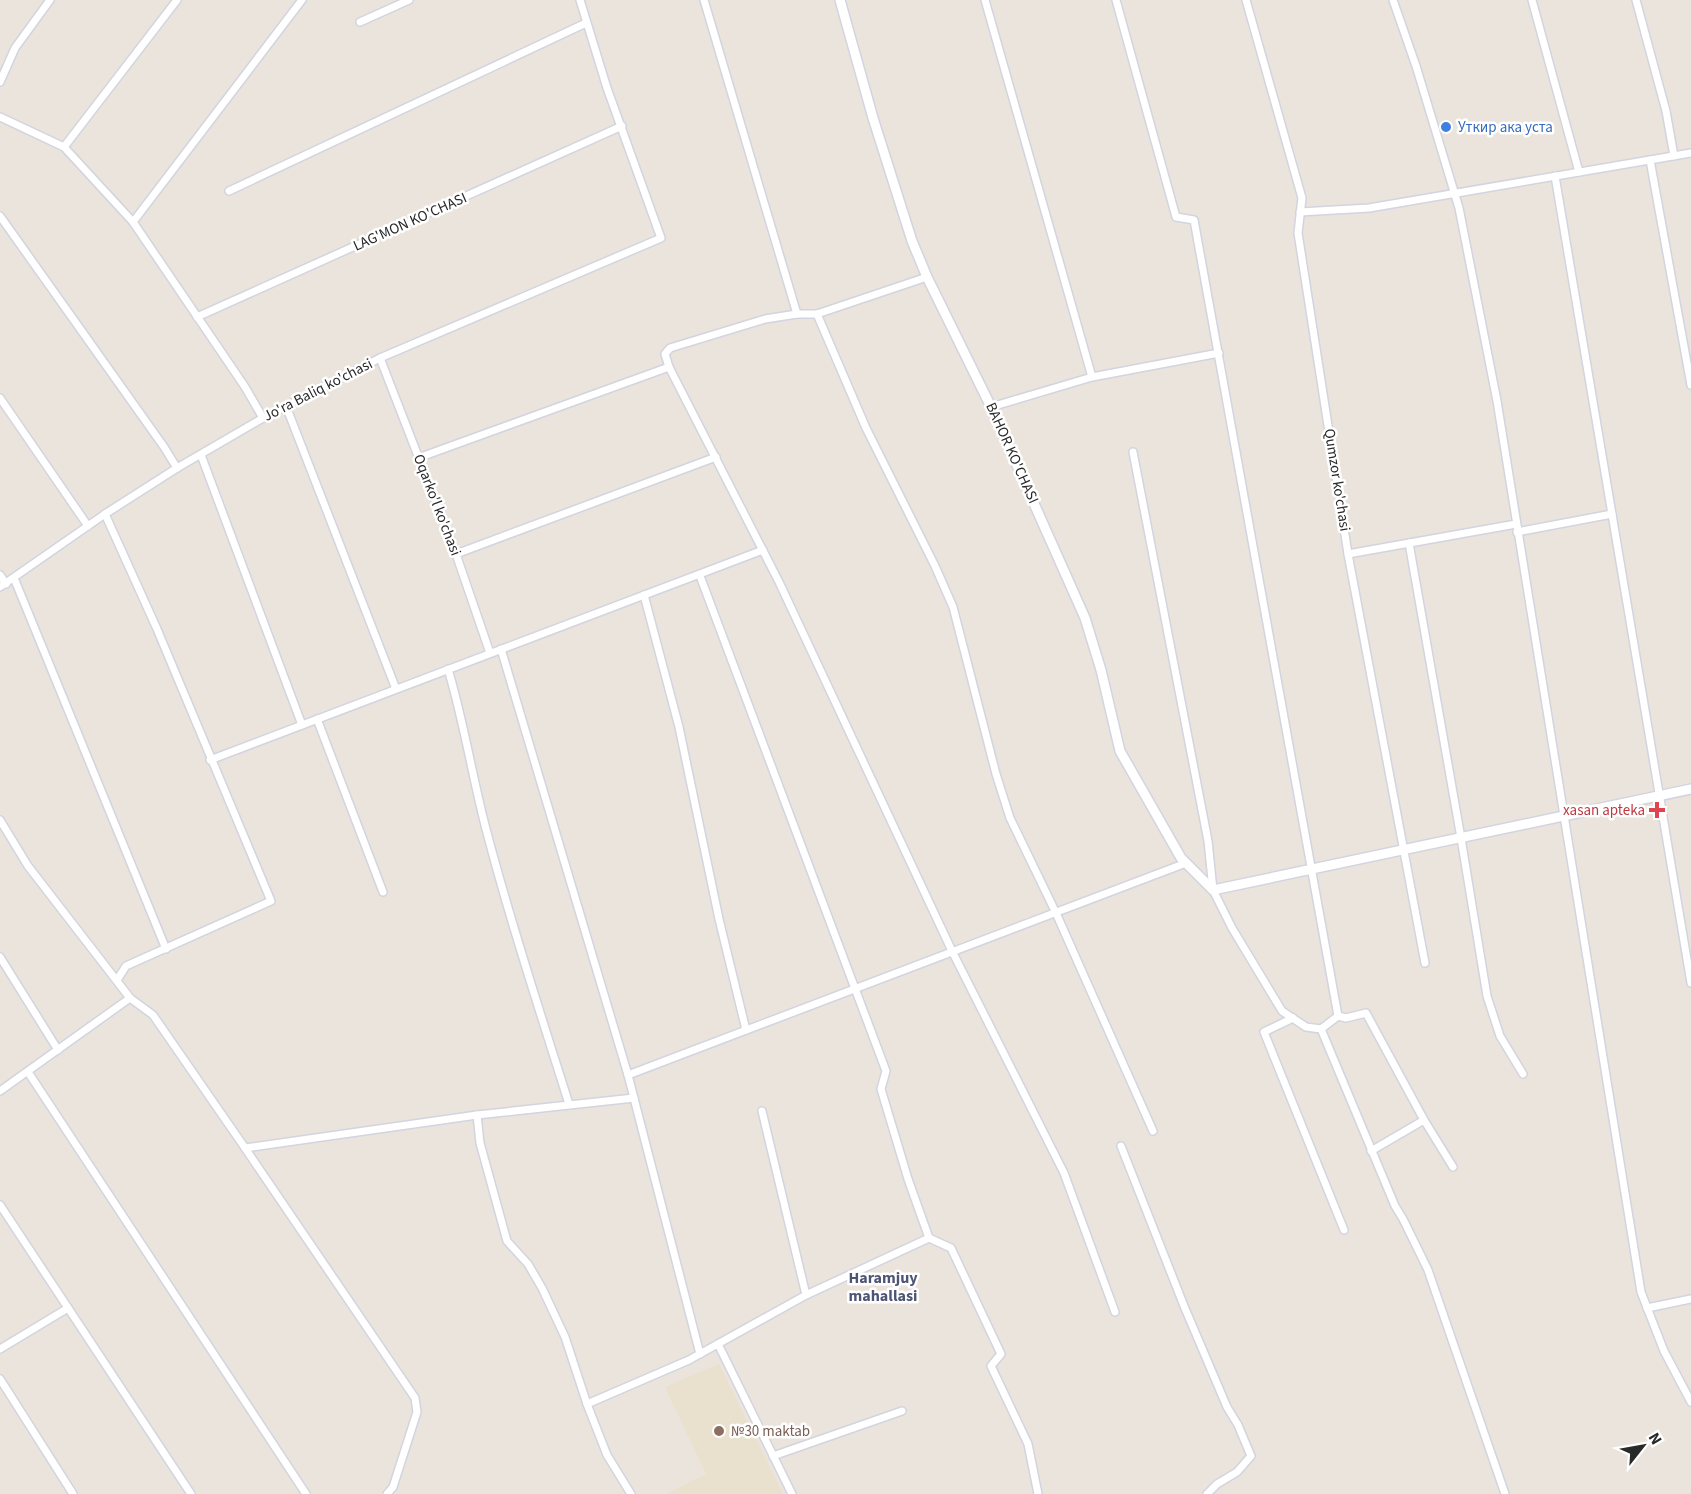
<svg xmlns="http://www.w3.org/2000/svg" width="1691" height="1494" viewBox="0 0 1691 1494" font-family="'Source Sans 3',sans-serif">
  <rect width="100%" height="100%" fill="#eae4dc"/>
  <polygon fill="#e9e1cd" points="719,1364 783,1494 667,1494 706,1474 665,1387"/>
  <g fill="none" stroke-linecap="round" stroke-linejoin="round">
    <defs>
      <g id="minor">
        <polyline points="704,0 797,314"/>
        <polyline points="985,0 1092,377"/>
        <polyline points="1116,0 1176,217 1194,220 1338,1016"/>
        <polyline points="1246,0 1302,198 1298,233 1348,554 1425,963"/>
        <polyline points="1393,0 1416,66 1459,208 1497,401 1641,1292 1664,1351 1691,1402"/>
        <polyline points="1532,0 1579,172"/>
        <polyline points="1636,0 1666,111 1674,156"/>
        <polyline points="360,22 409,0"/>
        <polyline points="0,82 15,48 50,0"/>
        <polyline points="0,117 64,147 133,222 245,387 263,418"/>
        <polyline points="64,147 177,0"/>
        <polyline points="1650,160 1691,385"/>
        <polyline points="1555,176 1691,983"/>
        <polyline points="229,191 586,23"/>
        <polyline points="1300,212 1369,208 1691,153"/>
        <polyline points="0,216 164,447 177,468"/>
        <polyline points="133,222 302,0"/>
        <polyline points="927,277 817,314 797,314 765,319 670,348 665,354 669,367 779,582 952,951 1064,1173 1115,1312"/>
        <polyline points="817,314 866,428 935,566 953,607 996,774 1010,818 1056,913 1153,1131"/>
        <polyline points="197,317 622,126"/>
        <polyline points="380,358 456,554 490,653"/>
        <polyline points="0,398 88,526"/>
        <polyline points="286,406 396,689"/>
        <polyline points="991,407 1092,377 1219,353"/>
        <polyline points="1133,452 1208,841 1213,890 1232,928 1282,1011 1306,1027 1321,1029 1338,1016"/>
        <polyline points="201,455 302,725"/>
        <polyline points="418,458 669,367"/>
        <polyline points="105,514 157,629 271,901 126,966 117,980"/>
        <polyline points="1517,532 1612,514"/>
        <polyline points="1409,543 1461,838 1487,996 1500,1036 1523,1074"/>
        <polyline points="456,554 716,457"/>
        <polyline points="1348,554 1516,524"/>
        <polyline points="0,575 6,584"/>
        <polyline points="700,576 886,1071 881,1089 908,1179 929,1238 951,1248 1001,1354 991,1366 1028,1444 1038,1494"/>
        <polyline points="14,578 166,949"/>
        <polyline points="0,587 105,514 177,468 263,418 380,358 661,238 607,88 580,0"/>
        <polyline points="644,595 679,727 719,919 746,1030"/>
        <polyline points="501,649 628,1075 700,1354"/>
        <path d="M448 669C464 722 472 776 486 829 510 921 540 1012 569 1104"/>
        <polyline points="317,719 383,892"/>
        <polyline points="210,760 763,550"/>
        <polyline points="0,820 28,866 130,998 153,1015 245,1148 477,1115 634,1098"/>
        <polyline points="0,957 58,1050"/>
        <polyline points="1338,1016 1346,1018 1366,1013 1424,1120 1453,1167"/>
        <polyline points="1293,1018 1264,1032 1344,1230"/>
        <polyline points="1321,1029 1395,1206 1403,1219 1428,1270 1505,1494"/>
        <polyline points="28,1072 306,1494"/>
        <polyline points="628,1075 1186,863"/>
        <polyline points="0,1091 130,998"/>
        <polyline points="762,1111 806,1295"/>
        <polyline points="477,1115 480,1143 507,1241 528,1264 542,1288 565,1337 587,1404 607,1455 631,1494"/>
        <polyline points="1121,1146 1184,1306 1227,1407 1238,1425 1251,1456 1237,1472 1217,1484 1207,1494"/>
        <polyline points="245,1148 415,1398 417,1412 393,1487 387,1494"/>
        <polyline points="1371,1151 1424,1120"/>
        <polyline points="0,1205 191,1494"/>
        <polyline points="1647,1308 1691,1299"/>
        <polyline points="718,1344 792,1494"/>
        <polyline points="0,1349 68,1308"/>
        <polyline points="0,1379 73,1494"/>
        <polyline points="587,1404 689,1360 806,1295 929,1238"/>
        <polyline points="773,1456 902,1411"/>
      </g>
      <polyline id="tertiary" points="840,0 873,118 912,241 927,277 991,407 1085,618 1101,670 1120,751 1181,858 1213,890 1691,789"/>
    </defs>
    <use href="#minor" stroke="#d2d4e0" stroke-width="10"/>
    <use href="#tertiary" stroke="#d2d4e0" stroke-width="12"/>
    <use href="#minor" stroke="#fff" stroke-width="7"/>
    <use href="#tertiary" stroke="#fff" stroke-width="9"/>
  </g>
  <circle fill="#3f7fe0" stroke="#fff" stroke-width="2" cx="1446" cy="127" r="6"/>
  <path fill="#e0444e" stroke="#fff" stroke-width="2" d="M1654 801h6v6h6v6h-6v6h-6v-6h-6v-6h6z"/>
  <circle fill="#8d6e63" stroke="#fff" stroke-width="2" cx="719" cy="1431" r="6"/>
  <g text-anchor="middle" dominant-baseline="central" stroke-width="5" stroke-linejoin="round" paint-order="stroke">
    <g font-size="15" fill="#366cbe" stroke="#fff" text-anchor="start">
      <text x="1458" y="127">Уткир ака уста</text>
    </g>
    <g font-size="15" fill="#292929" stroke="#fff">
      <text transform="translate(410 222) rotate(-24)">LAG'MON KO'CHASI</text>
      <text transform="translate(318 390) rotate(-27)">Jo'ra Baliq ko'chasi</text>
      <text transform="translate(1012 453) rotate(66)">BAHOR KO'CHASI</text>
      <text transform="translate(1337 480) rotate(81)">Qumzor ko'chasi</text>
      <text transform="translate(437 505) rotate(69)">Oqarko'l ko'chasi</text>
    </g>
    <g font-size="15" fill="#be3a42" stroke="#fff" text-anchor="end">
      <text x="1645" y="810">xasan apteka</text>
    </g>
    <g font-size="15" fill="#785e54" stroke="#fff" text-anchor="start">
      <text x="731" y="1431">№30 maktab</text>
    </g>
    <g font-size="16" font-weight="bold" fill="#4e5574" stroke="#fff">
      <text x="883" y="1278">Haramjuy<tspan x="883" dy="18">mahallasi</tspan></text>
    </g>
  </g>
  <g transform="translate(1643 1446) rotate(59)" stroke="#ffffff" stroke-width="4.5" paint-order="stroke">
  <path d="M0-4.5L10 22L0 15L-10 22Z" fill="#292929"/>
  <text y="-9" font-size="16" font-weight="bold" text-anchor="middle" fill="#292929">N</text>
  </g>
</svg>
